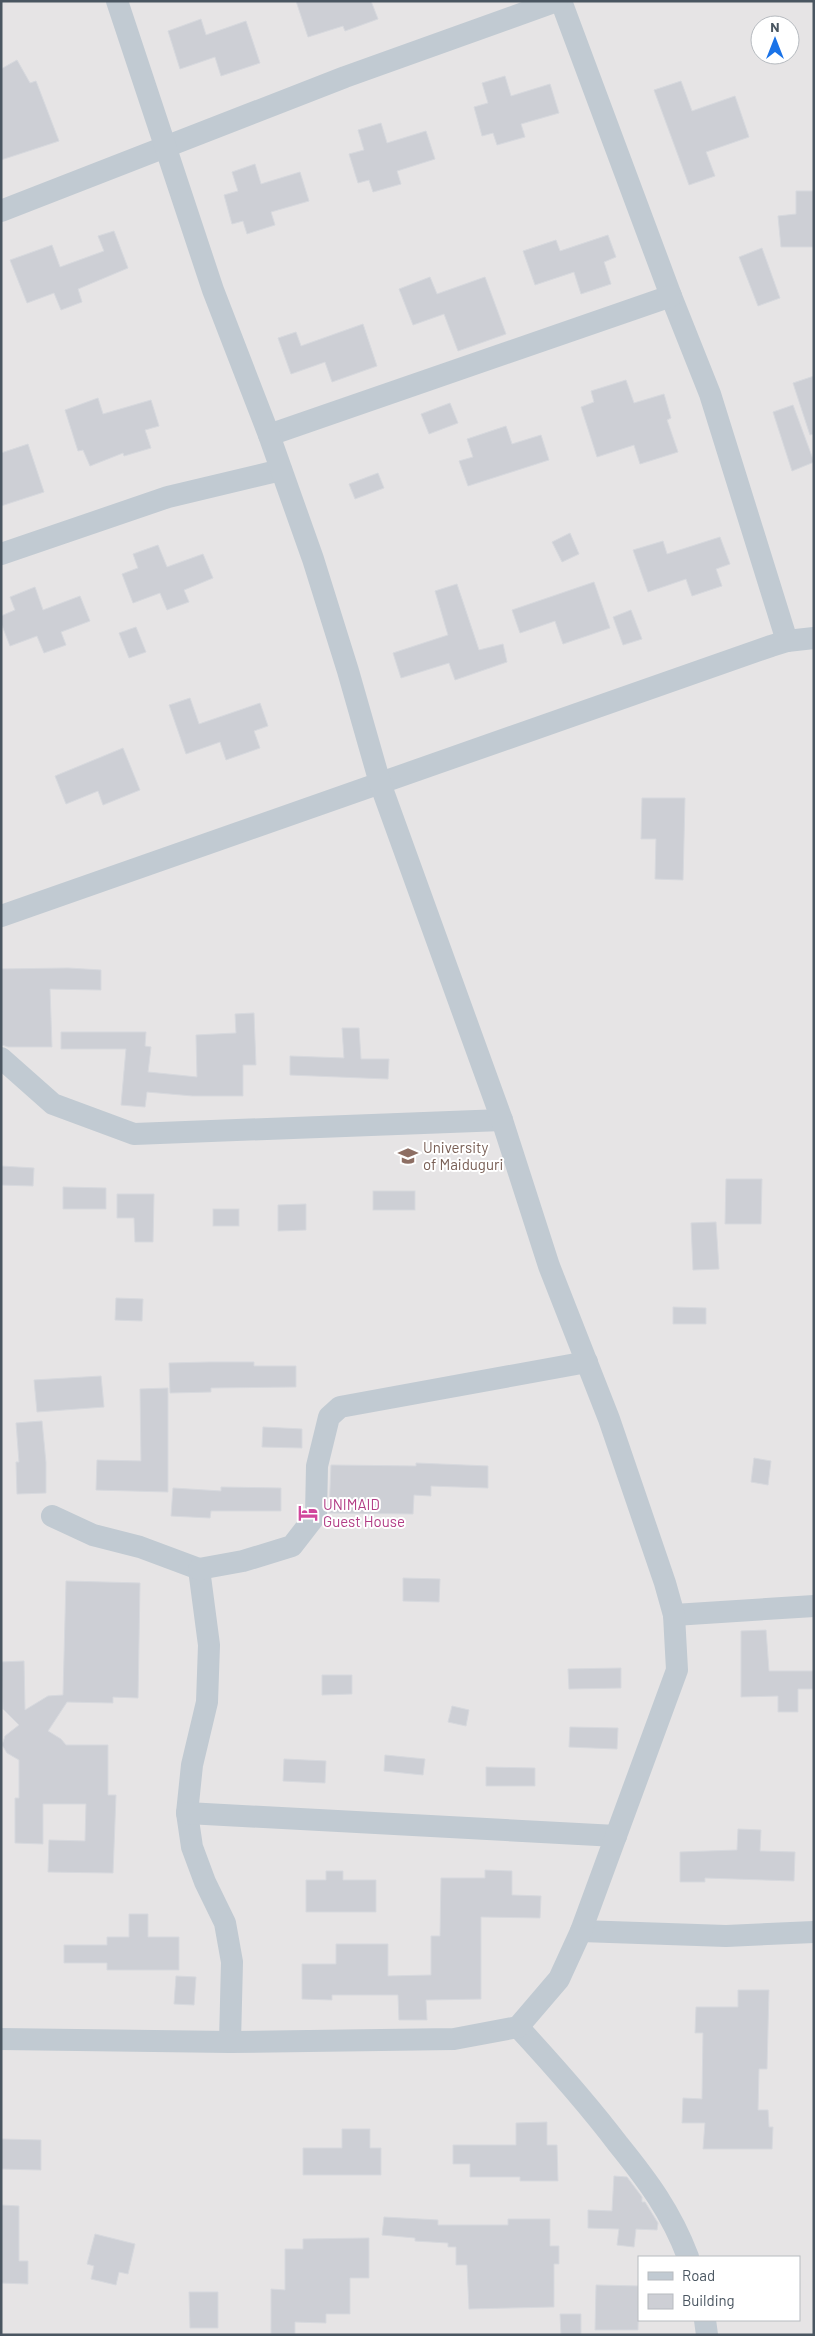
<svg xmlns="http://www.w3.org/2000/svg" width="815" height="2336" viewBox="0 0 815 2336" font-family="Barlow,sans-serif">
  <rect width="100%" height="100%" fill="#f5f3f3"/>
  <path fill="#e6e4e5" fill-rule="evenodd" d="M1 1H814V2335H1ZM760 25H790V55H760ZM639 2257H799V2320H639Z"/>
  <g fill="#cdcfd5" stroke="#d7d9de">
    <polygon points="296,1 371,1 378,19 345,31 343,26 308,37"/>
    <polygon points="201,19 206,35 246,21 260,63 221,76 215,57 180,69 168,31"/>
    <polygon points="17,60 30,83 36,81 59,141 1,160 1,69"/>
    <polygon points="505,76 511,96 550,84 559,113 521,124 525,137 497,145 493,133 482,136 474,107 488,103 482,83"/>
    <polygon points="681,81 692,111 735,96 749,137 706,152 715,176 689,185 654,90"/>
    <polygon points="381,123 387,143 426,131 435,159 397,171 401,184 373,192 369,180 358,183 349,154 364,150 358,130"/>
    <polygon points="255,164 261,184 300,172 309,201 271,212 275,225 247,234 243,221 232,224 224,195 238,191 232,172"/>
    <polygon points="796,191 814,191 814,247 781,247 778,216 796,214"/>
    <polygon points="114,231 128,268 78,289 82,302 61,310 54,293 27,303 10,260 52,245 60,267 104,251 98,236"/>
    <polygon points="608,235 616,257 604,262 611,284 581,294 574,272 535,285 523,251 556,240 560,251"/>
    <polygon points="762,248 780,298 758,306 739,257"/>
    <polygon points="430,277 437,294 485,277 506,334 458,351 444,314 413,325 399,289"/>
    <polygon points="363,324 377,366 332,382 325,362 291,374 278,338 296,332 301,346"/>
    <polygon points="814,376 814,434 810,435 793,383"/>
    <polygon points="626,380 634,403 664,394 671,418 667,420 678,452 640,464 634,445 597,457 581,407 594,402 591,391"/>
    <polygon points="98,398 103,414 151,400 159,426 145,430 151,448 124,456 123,453 90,466 83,450 78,451 65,410"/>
    <polygon points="450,403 458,423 429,434 421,414"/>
    <polygon points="793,405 814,462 792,471 773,412"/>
    <polygon points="506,426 512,444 541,435 549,460 468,486 459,461 473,457 467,439"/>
    <polygon points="28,444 44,492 1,506 1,453"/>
    <polygon points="378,473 384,488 355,499 349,484"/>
    <polygon points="570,533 579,554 562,562 552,542"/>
    <polygon points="720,537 730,564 716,569 722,586 692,596 686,579 648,592 633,550 663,541 667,554"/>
    <polygon points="158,545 167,567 203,554 213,578 184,590 189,602 167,610 160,593 133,603 122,574 138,568 133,554"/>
    <polygon points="594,582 610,628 563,644 555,621 520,633 512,610"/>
    <polygon points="457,584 479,650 503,644 507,662 455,680 449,663 401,678 393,653 448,635 435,591"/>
    <polygon points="35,587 43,610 80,596 90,621 61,632 66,645 44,653 37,636 10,646 1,623 1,616 15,610 10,597"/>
    <polygon points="631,610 642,639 623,645 613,617"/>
    <polygon points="136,627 146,652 129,658 119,633"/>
    <polygon points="190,698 199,724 260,703 268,726 254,731 260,748 226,760 220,742 186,754 169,705"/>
    <polygon points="123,748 140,790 103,805 98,791 66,804 55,776"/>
    <polygon points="642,798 685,798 683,880 655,879 656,839 641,839"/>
    <polygon points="68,968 101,970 101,990 50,989 52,1047 8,1047 2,1045 1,969"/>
    <polygon points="254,1013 256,1065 243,1065 243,1096 193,1096 147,1092 145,1107 121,1105 126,1049 61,1049 61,1032 146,1032 145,1046 151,1047 148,1072 197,1077 196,1035 236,1033 235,1014"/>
    <polygon points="342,1028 359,1028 361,1059 389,1059 388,1079 290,1075 290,1056 344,1058"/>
    <polygon points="1,1166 34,1168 33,1186 1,1185"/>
    <polygon points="726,1179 762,1179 761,1224 725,1224"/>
    <polygon points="63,1187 106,1188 106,1209 63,1209"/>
    <rect x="373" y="1191" width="42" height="19"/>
    <polygon points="117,1194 154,1194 153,1242 135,1242 134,1218 117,1218"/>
    <polygon points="306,1204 306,1230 278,1231 278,1205"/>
    <rect x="213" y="1209" width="26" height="17"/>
    <polygon points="716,1222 719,1269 693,1270 691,1223"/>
    <polygon points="116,1298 143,1299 142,1321 115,1320"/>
    <polygon points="673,1307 706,1308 706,1324 673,1324"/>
    <polygon points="210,1362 254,1362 254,1366 296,1366 296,1387 211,1388 211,1392 170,1393 169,1363"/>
    <polygon points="101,1376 104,1407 37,1412 34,1380"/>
    <polygon points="168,1388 168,1492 96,1490 97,1460 141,1461 140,1389"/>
    <polygon points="42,1421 46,1463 46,1493 17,1494 16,1462 19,1462 16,1423"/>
    <polygon points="263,1427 302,1429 302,1448 262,1447"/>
    <polygon points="754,1458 771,1461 768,1485 751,1482"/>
    <polygon points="416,1463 488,1466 488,1488 431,1486 431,1496 414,1495 413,1514 329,1513 331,1465 416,1466"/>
    <polygon points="221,1487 281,1488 281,1511 211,1511 210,1518 171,1516 173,1488 221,1491"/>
    <polygon points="403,1578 440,1579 439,1602 403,1601"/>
    <polygon points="66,1581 140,1583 138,1698 113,1697 113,1703 67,1702 48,1731 61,1739 66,1745 108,1745 108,1795 116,1795 113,1873 48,1872 49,1840 85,1841 86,1804 43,1804 43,1844 15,1843 15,1798 19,1798 19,1760 7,1753 2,1745 5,1736 19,1725 3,1709 1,1662 24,1661 25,1710 48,1696 63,1695"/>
    <polygon points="766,1630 769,1671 814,1671 814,1689 798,1689 798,1712 778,1712 778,1696 741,1697 741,1631"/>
    <polygon points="621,1668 621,1688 569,1689 568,1669"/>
    <polygon points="322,1675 352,1675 352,1694 322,1695"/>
    <polygon points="452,1706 469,1710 466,1726 448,1722"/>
    <polygon points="570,1727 618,1728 617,1749 569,1747"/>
    <polygon points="385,1755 425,1759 423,1775 384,1771"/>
    <polygon points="284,1759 326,1761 325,1783 283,1781"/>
    <polygon points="486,1767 535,1768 535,1786 486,1786"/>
    <polygon points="738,1829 761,1830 760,1851 795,1852 794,1881 705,1878 705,1882 680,1882 680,1852 737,1850"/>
    <polygon points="485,1870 512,1871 512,1895 541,1896 540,1918 481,1917 481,1999 426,2000 427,2020 399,2020 398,1995 332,1995 332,2000 302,1999 302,1964 336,1964 336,1944 388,1944 388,1976 431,1975 431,1936 440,1936 441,1878 485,1878"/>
    <polygon points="326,1871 343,1871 343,1880 376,1880 376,1912 306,1912 306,1880 326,1880"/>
    <polygon points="129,1914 148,1914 148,1937 179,1937 179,1970 107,1970 107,1963 64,1963 64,1945 107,1945 107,1937 129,1937"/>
    <polygon points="176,1976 196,1977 194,2005 174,2004"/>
    <polygon points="738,1990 769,1990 767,2069 759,2069 758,2110 768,2110 769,2127 773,2127 772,2149 703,2149 705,2123 682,2123 683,2098 702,2099 703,2033 695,2033 696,2007 738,2007"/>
    <polygon points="547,2122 547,2145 557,2145 558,2181 520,2181 520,2177 470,2177 470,2164 453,2164 453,2145 516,2145 516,2123"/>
    <polygon points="342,2129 370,2129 370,2148 381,2148 381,2175 303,2175 303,2148 342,2148"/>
    <polygon points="1,2139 41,2140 41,2170 1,2169"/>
    <polygon points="614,2176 627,2177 642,2197 642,2202 645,2202 658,2223 657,2230 636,2229 634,2247 617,2245 619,2229 588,2228 588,2210 612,2211"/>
    <polygon points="1,2205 19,2206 19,2261 28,2261 28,2284 1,2283"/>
    <polygon points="384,2217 438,2220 438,2225 508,2225 508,2219 550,2219 550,2246 559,2246 559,2264 554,2264 554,2307 469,2309 467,2265 456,2265 456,2247 448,2247 448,2243 415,2241 415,2238 382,2235"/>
    <polygon points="95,2234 135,2244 128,2274 119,2272 116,2285 91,2279 94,2266 87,2264"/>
    <polygon points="369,2238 369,2278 350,2278 350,2314 326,2314 326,2323 295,2322 295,2334 271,2334 271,2289 285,2290 285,2249 303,2249 303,2239"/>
    <polygon points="596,2285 639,2286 638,2330 595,2330"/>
    <polygon points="189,2292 218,2292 218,2328 190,2328"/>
    <polygon points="560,2314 581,2314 581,2335 561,2335"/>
  </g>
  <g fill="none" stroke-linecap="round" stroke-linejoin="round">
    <g stroke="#c1cad2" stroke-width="22">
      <polyline points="561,1 671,296 710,394 787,641"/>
      <polyline points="1,211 345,77 557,1"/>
      <polyline points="269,435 671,296"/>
      <polyline points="1,554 168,497 281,470"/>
      <polyline points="1,916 771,646 787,641 814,638"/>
      <polyline points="1,1058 53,1104 134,1134 502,1120"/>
      <polyline points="52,1516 93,1535 140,1547 199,1569 209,1645 207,1702 192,1765 187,1813 192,1847 205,1882 225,1923 232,1962 230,2042"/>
      <polyline points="199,1569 243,1561 292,1546 316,1515 317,1466 329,1417 340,1407 587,1362"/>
      <polyline points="674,1615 814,1606"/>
      <polyline points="187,1813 616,1836"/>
      <polyline points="581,1931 726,1936 814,1932"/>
      <path d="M518 2027C553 2065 587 2103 618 2144 648 2181 671 2212 688 2257"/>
      <polyline points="1,2039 230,2042 454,2039 518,2027 559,1979 581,1931 677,1670 674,1615 665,1583 609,1419 549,1266 502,1120 380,783 348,671 313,559 269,435 213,290 117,1"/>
      <polyline points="705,2320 707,2335"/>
    </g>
  </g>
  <defs>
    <symbol id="university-bare" viewBox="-9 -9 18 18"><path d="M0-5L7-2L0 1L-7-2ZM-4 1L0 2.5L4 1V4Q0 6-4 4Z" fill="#8d6e63" stroke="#fff" stroke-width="2.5" paint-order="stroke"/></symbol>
    <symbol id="hotel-bare" viewBox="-9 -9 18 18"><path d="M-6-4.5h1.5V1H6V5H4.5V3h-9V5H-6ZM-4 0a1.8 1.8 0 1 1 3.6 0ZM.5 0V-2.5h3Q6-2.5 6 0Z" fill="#d1479c" stroke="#fff" stroke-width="2.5" paint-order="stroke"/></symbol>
  </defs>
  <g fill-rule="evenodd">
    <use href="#university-bare" x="394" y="1142" width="28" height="28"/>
    <use href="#hotel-bare" x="294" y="1499" width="28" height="28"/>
  </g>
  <g text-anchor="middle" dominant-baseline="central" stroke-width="4" stroke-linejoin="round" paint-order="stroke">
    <g font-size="15" fill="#785e54" stroke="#fff" text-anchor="start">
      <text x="423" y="1147">University<tspan x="423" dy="17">of Maiduguri</tspan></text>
    </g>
    <g font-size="15" fill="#b23c85" stroke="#fff" text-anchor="start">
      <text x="323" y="1504">UNIMAID<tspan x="323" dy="17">Guest House</tspan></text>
    </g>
  </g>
  <rect width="815" height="2336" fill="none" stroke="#4a5661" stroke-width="5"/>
  <rect x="638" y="2256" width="162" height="65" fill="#ffffff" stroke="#b7bbc0"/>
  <rect x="648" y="2272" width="25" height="8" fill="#c1cad2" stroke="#b7bbc0"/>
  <text x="682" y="2281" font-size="15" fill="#4a5661">Road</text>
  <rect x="648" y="2294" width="25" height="15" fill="#cdcfd5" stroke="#b7bbc0"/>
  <text x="682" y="2306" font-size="15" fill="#4a5661">Building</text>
  <g transform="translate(775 40)"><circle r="24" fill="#ffffff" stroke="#b7bbc0"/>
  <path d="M0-4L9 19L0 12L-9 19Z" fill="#1a73e8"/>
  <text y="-8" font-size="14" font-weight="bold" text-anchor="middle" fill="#4a5661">N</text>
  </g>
</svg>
